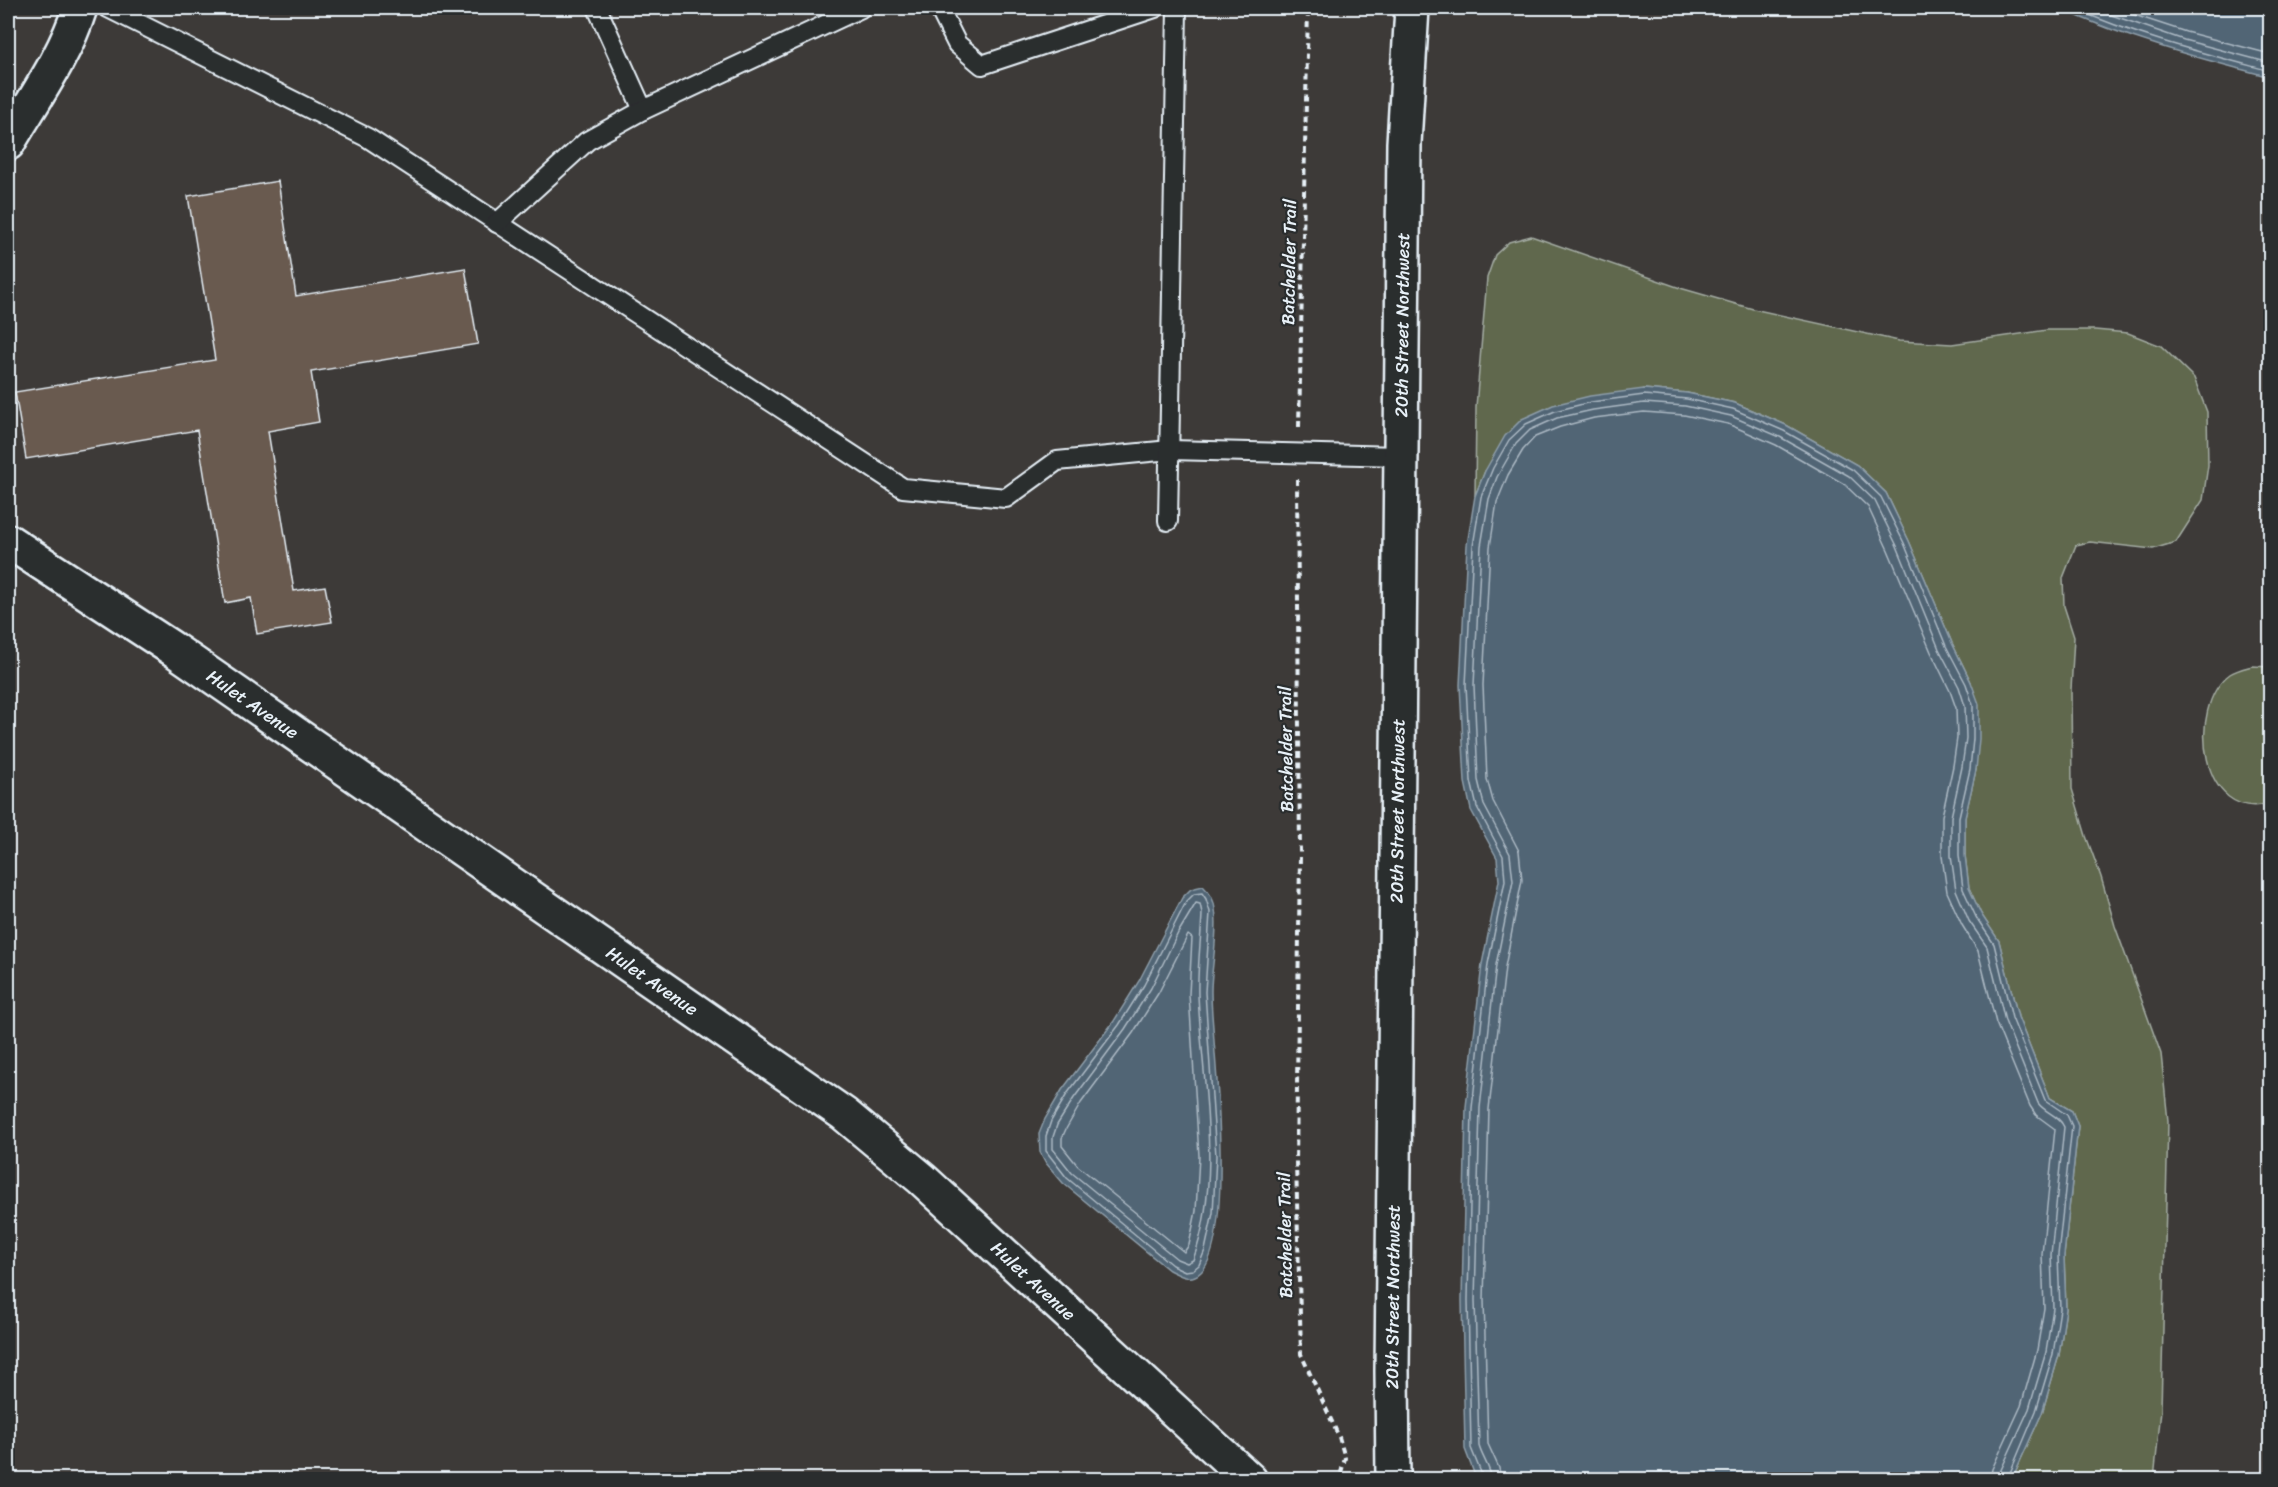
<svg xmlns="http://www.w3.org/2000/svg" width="2278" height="1487" viewBox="0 0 2278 1487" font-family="Sriracha,sans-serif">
  <rect width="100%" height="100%" fill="#3d3a38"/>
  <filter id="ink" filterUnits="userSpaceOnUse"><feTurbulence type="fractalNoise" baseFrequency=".0167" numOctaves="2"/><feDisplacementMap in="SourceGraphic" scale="12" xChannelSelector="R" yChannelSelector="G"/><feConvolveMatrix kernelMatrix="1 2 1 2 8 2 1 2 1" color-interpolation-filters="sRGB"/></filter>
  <g filter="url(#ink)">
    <g fill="#60684e" stroke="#a4aca3" stroke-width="1.5">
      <polygon points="1531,236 1680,288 1753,309 1899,341 1952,344 2047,330 2095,330 2128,333 2161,346 2194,378 2207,412 2208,465 2203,500 2176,542 2153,549 2090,542 2076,545 2063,578 2064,606 2074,637 2071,690 2072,789 2086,836 2101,877 2115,926 2161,1054 2168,1121 2161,1410 2154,1479 2012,1479 2042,1413 2059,1355 2066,1309 2064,1256 2078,1126 2072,1111 2050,1098 2018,1017 1999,941 1981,914 1969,888 1965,855 1965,817 1976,770 1971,682 1952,643 1909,541 1886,493 1857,465 1786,425 1735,403 1687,393 1644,389 1485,471 1475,496 1476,407 1487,278 1495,255 1509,242"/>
      <path d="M2252 666 2270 667V803C2201 825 2185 707 2230 674 2236 670 2245 668 2252 666Z"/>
    </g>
    <g fill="#516575" stroke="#8d9da9" stroke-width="1.5">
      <path d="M2059 8H2270V77C2198 58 2127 39 2059 8Z"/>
      <polygon points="1644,389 1687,393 1735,403 1786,425 1857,465 1886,493 1909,541 1952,643 1971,682 1979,704 1979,739 1976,770 1965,818 1965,855 1969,888 1981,914 1999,941 2018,1017 2050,1098 2072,1111 2078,1126 2064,1256 2066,1309 2059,1355 2042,1413 2012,1479 1480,1479 1474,1473 1465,1449 1462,1300 1466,1107 1482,964 1499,881 1497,858 1471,810 1465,782 1460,685 1467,545 1475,496 1485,471 1505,436 1522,419 1553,405 1590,396"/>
      <path d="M1203 886C1210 893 1214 899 1215 909 1219 933 1211 967 1211 991 1211 1008 1213 1025 1214 1041 1217 1079 1234 1261 1195 1276 1187 1280 1177 1274 1169 1270L1063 1183 1046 1163 1040 1152 1039 1134 1045 1119 1062 1090 1114 1021 1139 981 1182 898 1191 889Z"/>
    </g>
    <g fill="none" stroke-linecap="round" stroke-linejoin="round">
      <g stroke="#acb9c4" stroke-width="1.5">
        <path d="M2073 8C2136 36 2203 53 2270 71"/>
        <polyline points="2091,8 2184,40 2270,63"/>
        <polyline points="2113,8 2186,32 2270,54"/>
        <polygon points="1202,893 1206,899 1210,912 1205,992 1216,1156 1213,1213 1205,1250 1199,1265 1193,1270 1185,1271 1172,1265 1067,1178 1046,1151 1046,1136 1051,1121 1067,1094 1119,1025 1144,985 1186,902 1194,894"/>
        <path d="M1196 903 1200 904 1202 913C1201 940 1197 968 1198 995 1202 1080 1223 1179 1193 1260L1187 1263 1177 1259 1072 1173 1053 1149V1137L1057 1125 1074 1098 1125 1029 1151 988 1178 933Z"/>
        <polygon points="1188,935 1192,938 1189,994 1199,1156 1196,1211 1189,1245 1184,1252 1078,1166 1062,1146 1062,1138 1066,1129 1081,1103 1133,1033 1159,992"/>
        <polyline points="1484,1480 1471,1448 1468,1300 1472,1108 1488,964 1505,881 1503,856 1477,807 1471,781 1466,685 1473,546 1481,497 1493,468 1509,440 1526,424 1555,411 1591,402 1644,395 1687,399 1733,409 1784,431 1853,470 1881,497 1904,543 1946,646 1966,684 1973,705 1973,739 1970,769 1959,817 1959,855 1963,889 1976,917 1994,944 2012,1018 2045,1100 2067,1115 2072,1126 2058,1255 2060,1309 2053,1354 2036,1411 2007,1480"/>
        <path d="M1492 1480C1491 1469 1482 1457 1479 1446L1475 1300 1480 1108 1496 965 1513 881 1510 854 1484 805 1478 780 1474 685 1481 546 1489 499 1497 477 1516 444 1530 430 1557 418 1593 410 1644 403 1685 406 1731 416 1780 437 1849 476 1875 501 1897 546 1939 649 1959 687 1965 706 1966 738 1962 767 1951 817V856L1956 890 1969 921 1987 947 2005 1021 2038 1103C2045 1113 2059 1115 2064 1127L2051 1255 2053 1308 2046 1352 2029 1409 2000 1472 1999 1480"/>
        <polyline points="1501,1480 1499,1468 1488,1444 1484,1300 1489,1109 1505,967 1522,880 1519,851 1493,801 1487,779 1483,685 1490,547 1497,502 1508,475 1523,450 1535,437 1560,427 1594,418 1644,412 1684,415 1728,424 1776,445 1844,484 1868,507 1888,550 1931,652 1950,691 1956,708 1957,738 1953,766 1942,816 1942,856 1947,892 1962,925 1978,951 1996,1023 2030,1106 2036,1115 2055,1129 2042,1254 2044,1308 2037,1350 2021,1406 1992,1469 1990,1480"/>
      </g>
    </g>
    <polygon fill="#695a50" stroke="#e8f1f8" stroke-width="1.5" points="278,181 296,296 465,268 478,344 311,372 319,422 268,431 294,591 325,586 332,622 257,634 251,598 225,603 197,430 26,459 15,392 215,360 188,196"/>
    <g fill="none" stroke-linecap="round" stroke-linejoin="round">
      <defs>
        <g id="service">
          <polyline points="108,8 368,138 903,488 1006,498 1057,461 1170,450 1399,456"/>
          <polyline points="597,8 643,110"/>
          <polyline points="939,8 957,44 982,65 1155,8"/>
          <polyline points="497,223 587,141 643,110 861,8"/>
          <polyline points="1168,521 1177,8"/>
        </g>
        <g id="tertiary">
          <path d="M8 143C34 99 65 56 80 8"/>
          <path id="s1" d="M8 541 173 649 844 1114 922 1179 1250 1480"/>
        </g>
        <g id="trunk">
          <path id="s2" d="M1393 1480 1392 1371 1404 143 1412 8"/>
        </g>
      </defs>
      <use href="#service" stroke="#e8f1f8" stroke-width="22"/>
      <use href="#tertiary" stroke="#e8f1f8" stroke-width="38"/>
      <use href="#trunk" stroke="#e8f1f8" stroke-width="38"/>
      <g stroke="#e8f1f8" stroke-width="4" stroke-dasharray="6 4.5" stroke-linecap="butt">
        <polyline points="1299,427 1308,8"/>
        <polyline points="1297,479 1300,855 1296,1162 1301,1354 1339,1437 1345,1458 1339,1480"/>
      </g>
      <use href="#service" stroke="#2a2d2e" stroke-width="18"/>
      <use href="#tertiary" stroke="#2a2d2e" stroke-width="33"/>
      <use href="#trunk" stroke="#2a2d2e" stroke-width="33"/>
    </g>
  </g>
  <g text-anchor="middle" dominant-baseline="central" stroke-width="4.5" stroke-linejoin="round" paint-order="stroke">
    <g font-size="18" fill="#e8f1f8" stroke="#2a2d2e">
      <text transform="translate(1289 262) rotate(-89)">Batchelder Trail</text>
      <text stroke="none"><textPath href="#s2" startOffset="1155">20th Street Northwest</textPath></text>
      <text stroke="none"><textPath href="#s1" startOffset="294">Hulet Avenue</textPath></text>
      <text transform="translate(1286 749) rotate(-91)">Batchelder Trail</text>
      <text stroke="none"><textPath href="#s2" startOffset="669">20th Street Northwest</textPath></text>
      <text stroke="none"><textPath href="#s1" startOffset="780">Hulet Avenue</textPath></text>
      <text transform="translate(1285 1235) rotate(-91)">Batchelder Trail</text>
      <text stroke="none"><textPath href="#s1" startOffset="1266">Hulet Avenue</textPath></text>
      <text stroke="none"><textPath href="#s2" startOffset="183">20th Street Northwest</textPath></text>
    </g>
  </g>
  <rect width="2278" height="1487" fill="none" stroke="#2a2d2e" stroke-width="30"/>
  <rect x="15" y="15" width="2248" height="1457" fill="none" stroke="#e8f1f8" stroke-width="2" filter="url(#ink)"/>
</svg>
